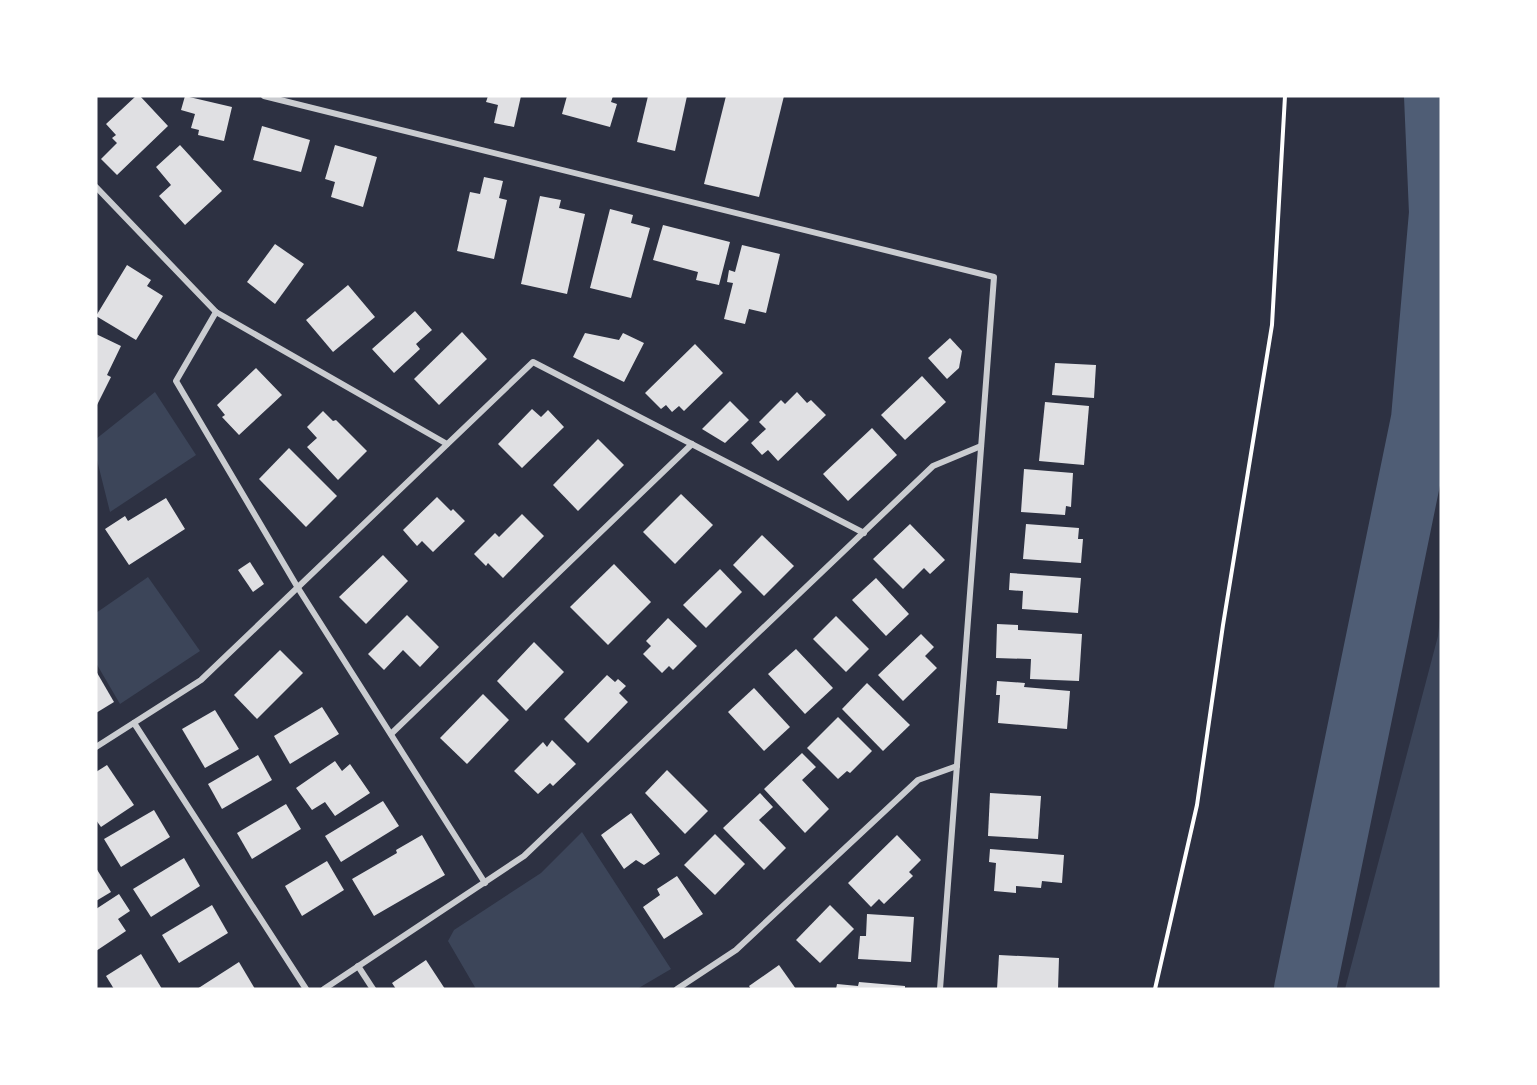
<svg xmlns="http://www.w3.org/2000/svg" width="1537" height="1085" viewBox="0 0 1537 1085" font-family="Ubuntu,sans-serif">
  <rect width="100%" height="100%" fill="#2d3142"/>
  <g fill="#3c4559">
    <polygon points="155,392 196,455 110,512 96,456 96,439"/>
    <polygon points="148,577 200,651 120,704 96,663 96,613"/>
    <polygon points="1441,608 1441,989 1345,989 1438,636"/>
    <polygon points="582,832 671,969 637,989 476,989 448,941 454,930 541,873"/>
  </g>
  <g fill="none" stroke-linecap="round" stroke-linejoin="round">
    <polyline stroke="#4f5d75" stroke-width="62" points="1305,989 1422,419 1440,213 1435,96"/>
  </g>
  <g fill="#e0e0e3">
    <polygon points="136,96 140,96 168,126 117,175 101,159 117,143 112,138 116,135 106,124"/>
    <polygon points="185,96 232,107 224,141 198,135 199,130 191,128 195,114 181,110"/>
    <polygon points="488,96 521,96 514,127 494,123 498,105 486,102"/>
    <polygon points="567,96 613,96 611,102 617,104 610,127 562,114"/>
    <polygon points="648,96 687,96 675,151 637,142"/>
    <polygon points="726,96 784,96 759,197 704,184"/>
    <polygon points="262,126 310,140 301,172 253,160"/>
    <polygon points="180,145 222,191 185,225 159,196 171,185 156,167"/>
    <polygon points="335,145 377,157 363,207 331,197 335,182 325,179"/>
    <polygon points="484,177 503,181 499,198 507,200 494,259 457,251 470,192 480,194"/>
    <polygon points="540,196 561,200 559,208 585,214 567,294 521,284"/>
    <polygon points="610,209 633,215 631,223 650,228 631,298 590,288"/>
    <polygon points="663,225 730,242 719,285 696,280 698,272 653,260"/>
    <polygon points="275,244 304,264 275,304 247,282"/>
    <polygon points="742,245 780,254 766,313 749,309 745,324 724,319 733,283 727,282 729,270 735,272"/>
    <polygon points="127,265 151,280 147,286 163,296 136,340 96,316"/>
    <polygon points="348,285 375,317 333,352 306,320"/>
    <polygon points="415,311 432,330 416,344 420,349 394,373 372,349"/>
    <polygon points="462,332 487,359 439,405 414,379"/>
    <polygon points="585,333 619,340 623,333 644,343 624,382 573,357"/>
    <polygon points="96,334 121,346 107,375 111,377 96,407"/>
    <polygon points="950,338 962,351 959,368 947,379 928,358"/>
    <polygon points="695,344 723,373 684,411 679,406 672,412 666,405 661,409 645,393"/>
    <polygon points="1055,363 1096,365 1094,398 1052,395"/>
    <polygon points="256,368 282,395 239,435 222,417 225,415 217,405"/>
    <polygon points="922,376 946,402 905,440 881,415"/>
    <polygon points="797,392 807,403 811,400 826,415 778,461 768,450 762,455 751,443 766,429 759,422 781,400 785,404"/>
    <polygon points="730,401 749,420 725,443 702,429"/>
    <polygon points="1045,402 1089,406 1084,465 1039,461"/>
    <polygon points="532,409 541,417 548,410 564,427 522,468 498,444"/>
    <polygon points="323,411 333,421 336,420 367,451 338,480 307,447 317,438 307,427"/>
    <polygon points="872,428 897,455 848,501 823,474"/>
    <polygon points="598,439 624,465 578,511 553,485"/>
    <polygon points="289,448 337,496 306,527 259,479"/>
    <polygon points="1024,469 1073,473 1071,507 1066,506 1065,515 1021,512"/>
    <polygon points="681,494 713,525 675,564 643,532"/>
    <polygon points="437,497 451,511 453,509 465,521 433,552 422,541 417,546 403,530"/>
    <polygon points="166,498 185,529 129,565 105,529 125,516 128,521"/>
    <polygon points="522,514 544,536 503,578 488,563 486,566 474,554 495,533 499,537"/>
    <polygon points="910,524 945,560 930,574 924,568 903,589 873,559"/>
    <polygon points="1026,524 1079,528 1078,539 1083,539 1081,563 1023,559"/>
    <polygon points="762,535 794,566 764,596 733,565"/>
    <polygon points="383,555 408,581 366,624 339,597"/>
    <polygon points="250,562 264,584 253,592 238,570"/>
    <polygon points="614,564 651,602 608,645 570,607"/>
    <polygon points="720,569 742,592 706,628 683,605"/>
    <polygon points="1010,573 1081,578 1078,613 1022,609 1023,591 1009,590"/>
    <polygon points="876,578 909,614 886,636 852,600"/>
    <polygon points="407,615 439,647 420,667 403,650 384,670 368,654"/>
    <polygon points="836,616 869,649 846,672 813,639"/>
    <polygon points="668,618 697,646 673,670 669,666 662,673 643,654 651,646 646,641"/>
    <polygon points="997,624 1018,625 1018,630 1082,634 1079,681 1030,679 1031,659 996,658"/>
    <polygon points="921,634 934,647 925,656 937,668 903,701 878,675"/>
    <polygon points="534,642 564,672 526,711 497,681"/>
    <polygon points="796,649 833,688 805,714 768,674"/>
    <polygon points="280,650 303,673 257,719 234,695"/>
    <polygon points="96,671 114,702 96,713"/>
    <polygon points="607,675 615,682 618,679 626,686 619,693 628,702 588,743 564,719"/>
    <polygon points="997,681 1025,683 1024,687 1070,691 1067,729 998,723 1000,695 996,695"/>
    <polygon points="867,683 910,725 883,751 842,709"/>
    <polygon points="754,688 790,727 764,751 728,712"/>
    <polygon points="483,694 509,720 467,764 440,738"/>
    <polygon points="322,707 339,734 290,764 274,736"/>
    <polygon points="215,710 239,749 205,768 182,729"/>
    <polygon points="838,717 872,751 850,773 847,771 838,779 807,748"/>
    <polygon points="552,740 576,764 553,786 550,783 538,794 514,771 543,742 547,747"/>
    <polygon points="802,753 816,767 802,780 829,809 805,833 764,789"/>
    <polygon points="258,755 272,780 222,809 208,784"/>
    <polygon points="335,761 342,771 350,764 370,793 335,816 325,802 312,810 296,788"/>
    <polygon points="107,765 134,805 101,827 96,820 96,772"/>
    <polygon points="667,770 708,811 685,834 645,793"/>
    <polygon points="760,793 773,807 759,820 786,848 764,870 723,828"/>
    <polygon points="990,793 1041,796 1038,839 988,836"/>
    <polygon points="383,801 399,826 341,862 325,836"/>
    <polygon points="286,804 301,829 252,859 237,833"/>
    <polygon points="154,810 170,837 121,867 104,839"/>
    <polygon points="631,813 660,854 644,865 636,860 624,869 601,835"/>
    <polygon points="715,834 745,864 715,895 684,865"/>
    <polygon points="422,835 445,875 374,916 352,879 397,853 396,850"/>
    <polygon points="897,835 921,860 909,872 913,876 884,904 879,899 871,907 848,883"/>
    <polygon points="990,849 1064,855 1062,883 1042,881 1041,888 1016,886 1016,893 994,891 996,863 989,862"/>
    <polygon points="184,858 200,886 151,917 133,889"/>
    <polygon points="327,861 344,890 302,916 285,886"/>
    <polygon points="96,868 111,892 96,901"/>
    <polygon points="677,876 703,914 664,939 643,907 660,895 657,889"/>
    <polygon points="119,894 130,911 118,919 126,931 96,951 96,909"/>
    <polygon points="212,905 228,933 179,963 162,935"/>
    <polygon points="830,905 854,929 820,963 796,940"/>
    <polygon points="867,914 914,917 911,962 858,959 860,936 866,936"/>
    <polygon points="141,954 162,989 114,989 106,976"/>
    <polygon points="999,955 1059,958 1058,989 997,989"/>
    <polygon points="426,960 445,989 396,989 392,983"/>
    <polygon points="239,962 255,989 197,989"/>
    <polygon points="779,965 796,989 751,989 749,986"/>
    <polygon points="859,982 905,986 905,989 836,989 837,984 858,986"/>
  </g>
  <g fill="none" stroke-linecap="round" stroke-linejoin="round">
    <polyline stroke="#fff" stroke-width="4" points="1155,989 1197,805 1223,625 1272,325 1285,96"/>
    <g stroke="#caccd0" stroke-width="6">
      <polyline points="264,96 994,277 940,989"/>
      <polyline points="96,187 216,312 447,444"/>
      <polyline points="216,312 176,381 298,588 485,883"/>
      <polyline points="134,723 306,989"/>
      <polyline points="391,734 692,444"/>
      <polyline points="96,747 201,680 533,362 864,533"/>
      <polyline points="358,966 373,989"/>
      <polyline points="324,989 524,856 933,466 981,446"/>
      <polyline points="677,989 736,950 918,780 957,766"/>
    </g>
  </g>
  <rect width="1537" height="1085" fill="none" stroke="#ffffff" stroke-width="195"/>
</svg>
